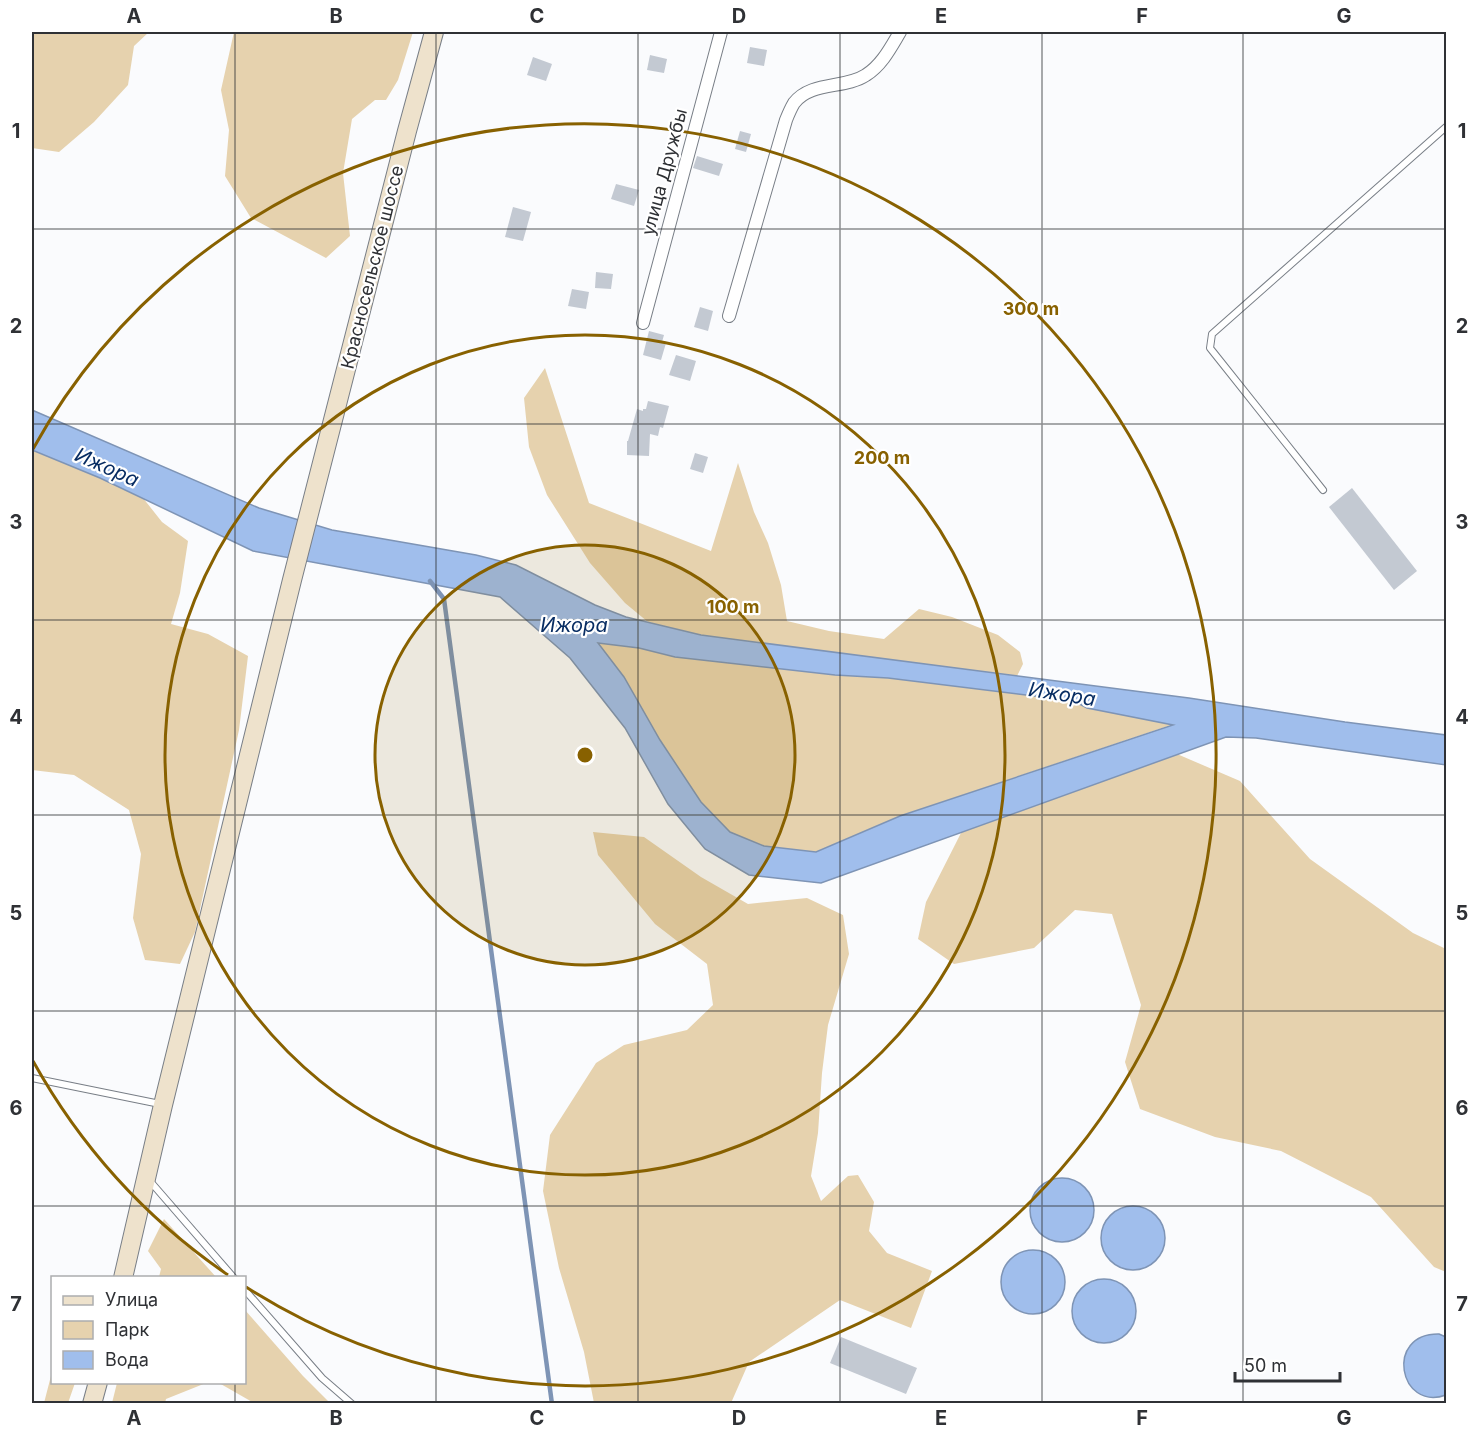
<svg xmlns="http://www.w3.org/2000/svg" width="1478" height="1435" viewBox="0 0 1478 1435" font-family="Inter,sans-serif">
  <rect width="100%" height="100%" fill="#fafbfd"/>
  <g fill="#e6d2ae">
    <polygon points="32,32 149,32 134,46 128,85 94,122 59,152 32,148"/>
    <polygon points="234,32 413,32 398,80 386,100 375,100 352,119 343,173 350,236 326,258 251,218 225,176 229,130 221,90"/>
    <polygon points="545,368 589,503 711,551 738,463 754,512 768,543 781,585 787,621 829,631 884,639 919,609 952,617 998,635 1020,652 1023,664 1017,676 701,635 648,622 625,603 590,563 547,495 529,447 524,398"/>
    <polygon points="32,450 100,478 143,498 162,522 188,541 180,593 171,624 208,634 248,656 239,730 195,932 180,964 145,960 133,918 141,854 129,810 74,775 32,770"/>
    <polygon points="597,642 639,648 675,657 835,675 888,678 1074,701 1087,708 1174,724 900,816 816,852 764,846 730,832 701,802 660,740 624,677"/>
    <polygon points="1177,754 1240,781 1310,859 1413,933 1446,949 1446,1272 1434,1267 1371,1197 1281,1151 1215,1137 1140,1109 1125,1062 1141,1005 1112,914 1075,910 1034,948 954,964 918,939 926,902 962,831"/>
    <polygon points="593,832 644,837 701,877 748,904 807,898 843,915 849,954 828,1025 822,1073 818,1133 811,1176 821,1201 848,1176 858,1175 874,1202 869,1231 887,1253 932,1271 911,1328 840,1300 749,1362 731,1403 594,1403 584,1352 559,1268 543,1191 550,1135 596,1063 624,1045 687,1030 713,1005 707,964 655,924 598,855"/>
    <polygon points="164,1219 216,1277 159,1277 161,1269 148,1251"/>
    <polygon points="245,1310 303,1376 330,1403 254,1403 219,1383 244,1382"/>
    <polygon points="52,1372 52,1382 75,1383 68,1403 44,1403"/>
    <polygon points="117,1383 117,1382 206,1383 166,1399 165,1403 112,1403"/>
  </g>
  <g fill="#a0beec" stroke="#7e94b5" stroke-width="1.5" fill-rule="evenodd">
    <path d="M32 410 259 508 332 530 476 555 516 565 595 605 626 617 701 635 1189 698 1345 722 1446 735V765L1256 738 1226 737 821 883 749 875 705 849 668 804 625 728 570 658 500 597 253 551 100 478 32 450ZM598 643 639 648 675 657 835 675 888 678 1074 701 1087 708 1173 725 900 816 816 852 764 846 730 832 701 802 660 740 624 677Z"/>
    <circle cx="1062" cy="1210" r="32"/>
    <circle cx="1133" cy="1238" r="32"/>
    <circle cx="1033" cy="1282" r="32"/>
    <circle cx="1104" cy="1311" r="32"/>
    <path d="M1439 1334 1446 1337V1395C1399 1412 1384 1333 1439 1334Z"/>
  </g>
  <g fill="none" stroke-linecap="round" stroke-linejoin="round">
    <polyline stroke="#7e94b5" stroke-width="4.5" points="430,581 444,599 552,1404"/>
  </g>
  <g fill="#c3c9d2">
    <polygon points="750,47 767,50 764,66 747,63"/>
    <polygon points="650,55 667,59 664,73 647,70"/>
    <polygon points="533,57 552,64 546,81 527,75"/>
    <polygon points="740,131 751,134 746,152 735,149"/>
    <polygon points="697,156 723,164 719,176 693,168"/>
    <polygon points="616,184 639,190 634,206 611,199"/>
    <polygon points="513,207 531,212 523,241 505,237"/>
    <polygon points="596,272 613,274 611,289 595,288"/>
    <polygon points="572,289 589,292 586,309 568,306"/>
    <polygon points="700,307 713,311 708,331 694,327"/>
    <polygon points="649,331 664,335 662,342 666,343 661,360 643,355"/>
    <polygon points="676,355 696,361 690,381 669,375"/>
    <polygon points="648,401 669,406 663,428 660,427 658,436 650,434 649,456 627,455 627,441 628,441 637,409 643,411 643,409 646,409"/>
    <polygon points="695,453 708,457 703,473 690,469"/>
    <polygon points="1352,488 1417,571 1394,590 1329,507"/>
    <polygon points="841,1337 917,1368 906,1394 830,1363"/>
  </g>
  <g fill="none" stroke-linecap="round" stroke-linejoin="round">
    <defs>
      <g id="service">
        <polyline points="1323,490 1210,348 1212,334 1446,127"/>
        <polyline points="32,1078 160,1104"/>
        <polyline points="149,1180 234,1278"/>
        <polyline points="244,1289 322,1378 352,1404"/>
      </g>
      <g id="minor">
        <path d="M729 316 786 120C788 115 791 108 794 103 811 81 845 89 866 75 882 65 891 47 900 32"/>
        <polyline points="643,323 721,32"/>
      </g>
      <g id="secondary">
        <polyline points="123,1278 163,1105 292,580 407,131 434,32"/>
        <polyline points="92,1404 98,1382"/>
      </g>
    </defs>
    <use href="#service" stroke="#787e86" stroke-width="8"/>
    <use href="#minor" stroke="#787e86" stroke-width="14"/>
    <use href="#secondary" stroke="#787e86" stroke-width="20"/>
    <use href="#service" stroke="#fff" stroke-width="6"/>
    <use href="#minor" stroke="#fff" stroke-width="12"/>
    <use href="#secondary" stroke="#eee2cc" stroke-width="18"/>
  </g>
  <path fill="none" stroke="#2f3135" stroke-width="1.5" stroke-opacity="0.55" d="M235 32V1278M436 32V1404M638 32V1404M840 32V1404M1042 32V1404M1243 32V1404M32 229H1446M32 424H1446M32 620H1446M32 815H1446M32 1011H1446M32 1206H1446M235 1382V1404"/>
  <circle cx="585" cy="755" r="210" fill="#886100" fill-opacity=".12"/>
  <g fill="none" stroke="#886100" stroke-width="3">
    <circle cx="585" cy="755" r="210"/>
    <circle cx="585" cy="755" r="420"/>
    <path d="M228 1275A631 631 0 0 1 33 1061M33 449A631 631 0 1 1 246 1287"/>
  </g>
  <g text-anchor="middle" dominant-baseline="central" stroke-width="4.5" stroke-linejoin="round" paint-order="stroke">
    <g font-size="18" fill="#2f3135" stroke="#fff">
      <text transform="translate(664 172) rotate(-75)">улица Дружбы</text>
      <text transform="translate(372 267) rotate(-76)">Красносельское шоссе</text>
    </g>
    <g font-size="20" font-style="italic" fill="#082d63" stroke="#fff">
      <text transform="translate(107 467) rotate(24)">Ижора</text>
      <text x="574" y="625">Ижора</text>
      <text transform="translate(1062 694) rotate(9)">Ижора</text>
    </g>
  </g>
  <circle cx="585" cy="755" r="9" fill="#886100" stroke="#fff" stroke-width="3"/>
  <g font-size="18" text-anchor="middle" font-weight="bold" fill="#886100" stroke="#fff" stroke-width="4.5" stroke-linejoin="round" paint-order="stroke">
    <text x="1031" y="315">300 m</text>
    <text x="882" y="464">200 m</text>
    <text x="733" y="613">100 m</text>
  </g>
  <rect width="1478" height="1435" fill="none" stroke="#ffffff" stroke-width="66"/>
  <rect x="51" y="1276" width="195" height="108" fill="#ffffff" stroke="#acadae" stroke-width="1.5"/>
  <rect x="63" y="1296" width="30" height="9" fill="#eee2cc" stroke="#acadae" stroke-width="1.5"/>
  <text x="105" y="1306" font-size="18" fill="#2f3135">Улица</text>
  <rect x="63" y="1321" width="30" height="18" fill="#e6d2ae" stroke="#acadae" stroke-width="1.5"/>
  <text x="105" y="1336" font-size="18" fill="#2f3135">Парк</text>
  <rect x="63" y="1351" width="30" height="18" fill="#a0beec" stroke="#acadae" stroke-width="1.5"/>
  <text x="105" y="1366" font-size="18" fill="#2f3135">Вода</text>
  <path d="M1235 1372v9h105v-9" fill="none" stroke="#2f3135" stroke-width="3"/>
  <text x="1244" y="1372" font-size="18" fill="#2f3135" stroke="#ffffff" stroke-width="4.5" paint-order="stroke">50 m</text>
  <rect x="33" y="33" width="1412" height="1369" fill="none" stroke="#2f3135" stroke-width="2"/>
  <g font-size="20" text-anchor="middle" font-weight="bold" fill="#2f3135">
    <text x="134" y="23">A</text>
    <text x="336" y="23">B</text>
    <text x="537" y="23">C</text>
    <text x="739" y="23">D</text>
    <text x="941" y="23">E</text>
    <text x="1142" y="23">F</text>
    <text x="1344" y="23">G</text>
    <text x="16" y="138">1</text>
    <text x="1462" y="138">1</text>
    <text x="16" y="333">2</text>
    <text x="1462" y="333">2</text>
    <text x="16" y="529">3</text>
    <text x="1462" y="529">3</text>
    <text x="16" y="724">4</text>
    <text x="1462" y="724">4</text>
    <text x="16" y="920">5</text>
    <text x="1462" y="920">5</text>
    <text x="16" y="1115">6</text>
    <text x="1462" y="1115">6</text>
    <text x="16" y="1311">7</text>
    <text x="1462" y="1311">7</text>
    <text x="134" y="1425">A</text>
    <text x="336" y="1425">B</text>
    <text x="537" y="1425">C</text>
    <text x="739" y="1425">D</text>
    <text x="941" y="1425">E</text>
    <text x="1142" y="1425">F</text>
    <text x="1344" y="1425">G</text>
  </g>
</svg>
